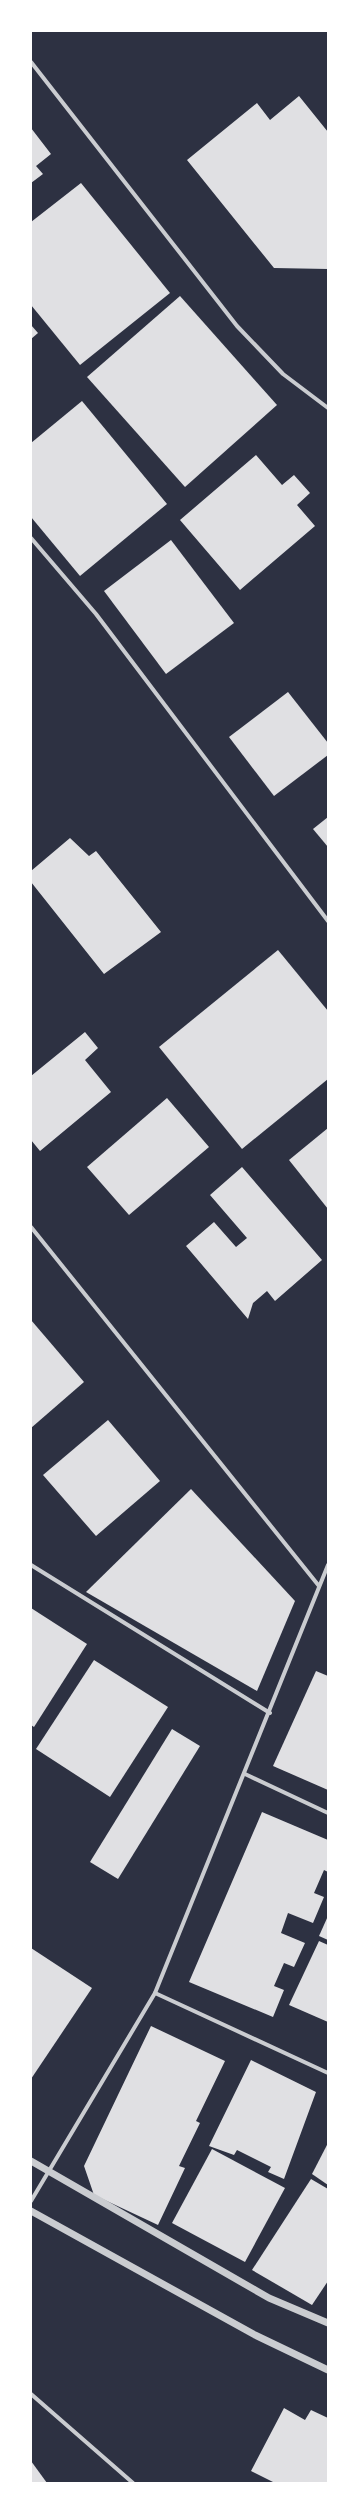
<svg xmlns="http://www.w3.org/2000/svg" width="359" height="2514" viewBox="0 0 359 2514" font-family="Lato,sans-serif">
  <rect width="100%" height="100%" fill="#2d3142"/>
  <g fill="#e0e0e3">
    <polygon points="299,96 328,132 328,269 274,268 187,160 257,103 270,120"/>
    <polygon points="31,128 51,154 36,166 43,174 31,183"/>
    <polygon points="81,183 170,293 80,365 31,305 31,222"/>
    <polygon points="180,296 277,405 185,487 87,377"/>
    <polygon points="31,325 38,333 31,339"/>
    <polygon points="82,401 167,504 80,576 31,517 31,443"/>
    <polygon points="256,455 282,485 294,475 310,493 297,505 315,526 240,590 180,520"/>
    <polygon points="171,540 234,623 166,674 104,591"/>
    <polygon points="288,692 328,743 328,755 274,796 229,737"/>
    <polygon points="328,817 328,847 313,829"/>
    <polygon points="70,838 89,856 96,851 161,932 104,974 31,882 31,871"/>
    <polygon points="278,950 328,1011 328,1079 242,1149 159,1047"/>
    <polygon points="85,1032 98,1048 85,1060 111,1092 40,1151 31,1140 31,1076"/>
    <polygon points="167,1098 209,1147 129,1215 87,1167"/>
    <polygon points="328,1128 328,1209 289,1160"/>
    <polygon points="242,1167 322,1260 275,1301 267,1291 253,1303 248,1319 186,1246 214,1222 236,1247 247,1238 210,1195"/>
    <polygon points="31,1320 84,1382 31,1428"/>
    <polygon points="108,1420 160,1481 96,1536 43,1475"/>
    <polygon points="191,1489 295,1601 257,1691 86,1592"/>
    <polygon points="31,1608 87,1644 34,1727 31,1725"/>
    <polygon points="94,1660 168,1707 110,1797 36,1749"/>
    <polygon points="316,1671 328,1676 328,1790 273,1766"/>
    <polygon points="172,1729 200,1746 118,1879 90,1862"/>
    <polygon points="262,1812 328,1840 328,1872 324,1870 314,1893 324,1897 313,1923 288,1913 281,1933 305,1943 294,1967 284,1963 274,1986 284,1990 273,2017 189,1982"/>
    <polygon points="328,1916 328,1940 319,1936"/>
    <polygon points="319,1941 328,1945 328,2022 289,2005"/>
    <polygon points="31,1948 92,1988 31,2079"/>
    <polygon points="151,2026 225,2061 196,2121 200,2123 179,2166 185,2168 158,2225 94,2195 84,2166"/>
    <polygon points="251,2060 316,2092 284,2179 268,2172 271,2167 237,2150 234,2155 209,2146"/>
    <polygon points="328,2143 328,2185 312,2174"/>
    <polygon points="212,2149 285,2188 245,2262 172,2223"/>
    <polygon points="311,2179 328,2189 328,2281 312,2305 252,2270"/>
    <polygon points="284,2408 305,2420 311,2410 328,2418 328,2483 275,2483 251,2471"/>
    <polygon points="31,2461 47,2483 31,2483"/>
  </g>
  <g fill="none" stroke-linecap="round" stroke-linejoin="round">
    <g stroke="#caccd0" stroke-width="4">
      <polyline points="31,62 237,326 283,374 328,408"/>
      <polyline points="31,538 96,614 328,921"/>
      <polyline points="31,1227 319,1586"/>
      <polyline points="31,1565 270,1713"/>
      <polyline points="245,1774 328,1813"/>
      <polyline points="155,1993 328,2073"/>
      <polyline points="31,2201 155,1993 328,1565"/>
      <polyline points="31,2394 133,2483"/>
    </g>
    <g stroke="#caccd0" stroke-width="7">
      <polyline points="31,2161 269,2298 328,2323"/>
      <polyline points="31,2211 255,2335 328,2370"/>
    </g>
  </g>
  <rect width="359" height="2514" fill="none" stroke="#ffffff" stroke-width="64"/>
</svg>
